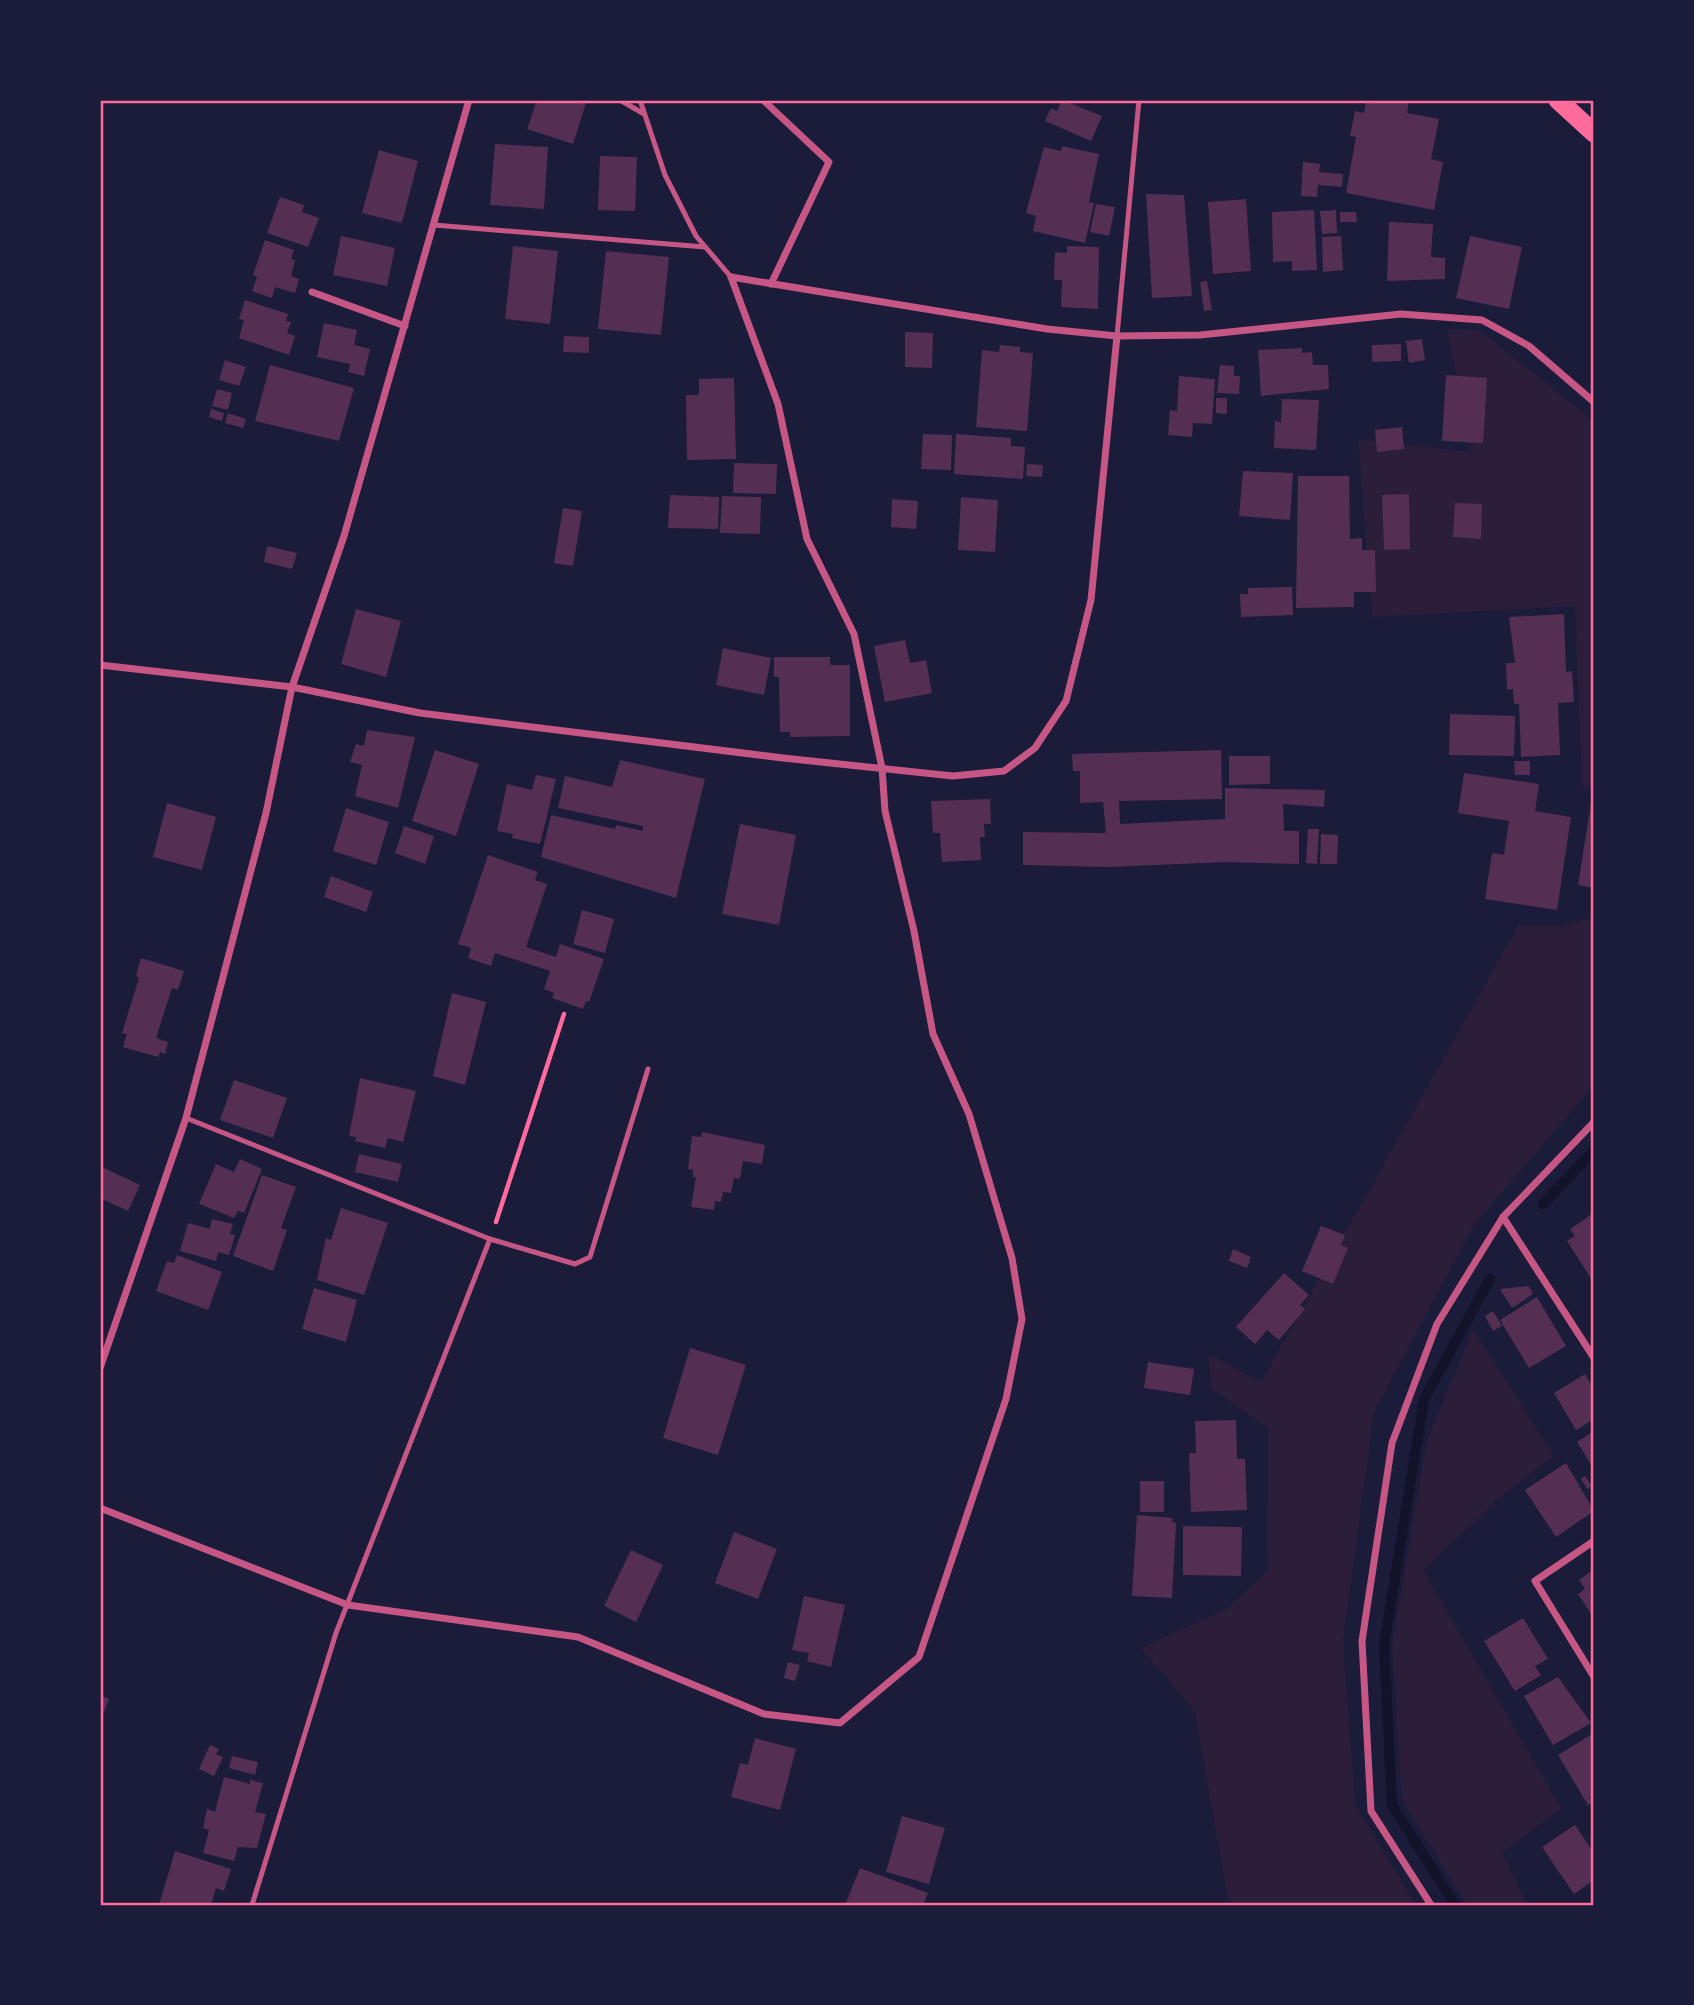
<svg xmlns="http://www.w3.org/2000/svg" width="1694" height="2005" viewBox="0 0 1694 2005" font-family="Poppins,sans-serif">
  <rect width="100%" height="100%" fill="#1b1b3a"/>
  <g fill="#2a1e3b">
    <polygon points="1447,329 1479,330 1594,421 1594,790 1582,788 1575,606 1372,617 1358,439 1471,452"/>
    <polygon points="1594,917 1594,1085 1474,1225 1374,1412 1343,1641 1355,1804 1416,1905 1232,1905 1227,1894 1195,1712 1141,1648 1228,1608 1267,1571 1268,1428 1211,1389 1209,1354 1261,1382 1518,926 1559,926"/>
    <polygon points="1473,1329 1554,1456 1498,1499 1423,1570 1561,1808 1502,1853 1528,1905 1467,1905 1402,1800 1392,1646 1427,1440"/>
  </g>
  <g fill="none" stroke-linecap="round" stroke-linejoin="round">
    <g stroke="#12122b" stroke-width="10">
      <polyline points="1543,1204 1594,1150"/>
      <polyline points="1455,1905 1392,1805 1384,1645 1424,1399 1490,1279"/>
    </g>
  </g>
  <g fill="#542f53">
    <polygon points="537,100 587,100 573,144 527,129"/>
    <polygon points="1062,100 1102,116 1091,141 1045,121 1051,108 1057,111"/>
    <polygon points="1366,100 1409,100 1407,113 1439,119 1431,159 1443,162 1434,210 1346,193 1356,137 1350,136 1355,111 1364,113"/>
    <polygon points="495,144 548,147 544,209 490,205"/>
    <polygon points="1062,146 1099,154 1089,202 1094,203 1085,243 1033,231 1036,216 1026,213 1044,147 1061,151"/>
    <polygon points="379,150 418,161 402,223 362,213"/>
    <polygon points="600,156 637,157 635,211 598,210"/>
    <polygon points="1303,162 1320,164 1319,172 1343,174 1342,187 1318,185 1317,197 1301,196"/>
    <polygon points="1146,194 1184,195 1192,296 1152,298"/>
    <polygon points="280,197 304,205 302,212 319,218 308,247 267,233"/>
    <polygon points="1246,199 1251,271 1213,274 1208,202"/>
    <polygon points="1096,204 1115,207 1109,236 1090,232"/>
    <polygon points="1314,210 1317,270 1292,271 1292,261 1273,262 1272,212"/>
    <polygon points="1336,210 1337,233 1322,234 1320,211"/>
    <polygon points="1340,212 1356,212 1357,222 1340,222"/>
    <polygon points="1389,222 1433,224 1431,257 1445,258 1445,279 1387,281"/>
    <polygon points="341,236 395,248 387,286 333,275"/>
    <polygon points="1341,236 1343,270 1323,272 1322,237"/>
    <polygon points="1470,236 1522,247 1509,309 1456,298"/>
    <polygon points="265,240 294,250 291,259 295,260 291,276 299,279 295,293 275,287 272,298 252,291 257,277 253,275"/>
    <polygon points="513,246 558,251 550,324 505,319"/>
    <polygon points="1067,246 1099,247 1098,309 1061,307 1062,280 1054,280 1055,252 1067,253"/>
    <polygon points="606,251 669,257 661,335 598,329"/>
    <polygon points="1207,281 1212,310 1204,311 1200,282"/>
    <polygon points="245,300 288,314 286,321 291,322 287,333 295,336 289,355 239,338 244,320 239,319"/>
    <polygon points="324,323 357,330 354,345 370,349 364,376 348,372 350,364 317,357"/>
    <polygon points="905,332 933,333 932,368 905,367"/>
    <polygon points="564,336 589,337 589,353 563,352"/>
    <polygon points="1422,339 1425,360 1409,363 1406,341"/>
    <polygon points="1401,344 1401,361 1372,362 1372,345"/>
    <polygon points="1000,345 1020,347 1020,352 1033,353 1027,431 976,427 982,350 999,352"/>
    <polygon points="1302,348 1302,353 1312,352 1313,365 1328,365 1329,389 1261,396 1258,350"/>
    <polygon points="225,360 246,367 239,386 219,380"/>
    <polygon points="270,365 354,388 339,441 255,421"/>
    <polygon points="1220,365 1234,366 1234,376 1240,376 1239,394 1217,393"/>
    <polygon points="1446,375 1487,378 1483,443 1442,441"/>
    <polygon points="1179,376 1215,379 1212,424 1193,423 1192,437 1168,435 1170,410 1177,411"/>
    <polygon points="734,378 736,459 687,460 686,395 699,395 699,379"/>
    <polygon points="217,389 232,393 228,410 212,406"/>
    <polygon points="1216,398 1227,398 1227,414 1216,413"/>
    <polygon points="1282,399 1319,400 1316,450 1274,448 1275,421 1281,422"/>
    <polygon points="211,409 224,413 222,421 209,417"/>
    <polygon points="228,413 246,419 243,428 225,423"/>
    <polygon points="1402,427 1404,449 1377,452 1375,430"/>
    <polygon points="923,434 952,435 951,470 921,469"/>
    <polygon points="956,434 1011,438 1011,446 1025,447 1023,479 954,474"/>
    <polygon points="734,463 777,464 776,494 733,493"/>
    <polygon points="1027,464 1043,465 1042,477 1026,476"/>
    <polygon points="1243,471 1293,473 1290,520 1239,516"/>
    <polygon points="1298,476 1349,476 1350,539 1362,538 1362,550 1375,550 1376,592 1354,592 1354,607 1296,608"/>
    <polygon points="1409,494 1410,549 1384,550 1382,495"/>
    <polygon points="670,495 719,497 718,529 668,528"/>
    <polygon points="722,496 761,497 760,534 720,533"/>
    <polygon points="961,497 998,500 995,552 958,550"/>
    <polygon points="892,499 918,501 916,529 891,527"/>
    <polygon points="1455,503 1482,504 1481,539 1453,537"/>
    <polygon points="563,508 582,511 573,566 554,563"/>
    <polygon points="267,546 297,553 292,569 264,562"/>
    <polygon points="1292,587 1293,615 1241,617 1240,594 1248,594 1248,588"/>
    <polygon points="356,609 401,621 386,677 341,664"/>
    <polygon points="1564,614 1566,672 1572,671 1574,702 1558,703 1560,755 1521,757 1519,704 1514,704 1513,689 1507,690 1506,663 1515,663 1509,617"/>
    <polygon points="905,640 910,663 926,660 932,693 885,702 874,646"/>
    <polygon points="723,648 771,658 764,695 716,685"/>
    <polygon points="774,657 830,657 830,665 850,665 850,736 790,737 790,732 780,732 779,677 774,677"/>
    <polygon points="1450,714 1515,716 1514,756 1449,755"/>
    <polygon points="367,730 415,737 398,808 355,796 362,765 350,762 356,744 364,746"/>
    <polygon points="435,750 479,764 456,836 412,821"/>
    <polygon points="1221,750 1222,799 1119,801 1120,824 1225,819 1225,788 1325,790 1324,807 1283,804 1284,831 1299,831 1299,864 1226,862 1107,867 1023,865 1023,832 1106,833 1103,802 1080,803 1080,771 1073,771 1072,754"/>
    <polygon points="1229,756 1270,756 1270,784 1229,785"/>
    <polygon points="620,760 705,779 676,898 541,857 551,815 615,829 616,825 643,831 643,826 558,808 565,776 612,787"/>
    <polygon points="1514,761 1530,761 1530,775 1515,775"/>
    <polygon points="1464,773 1539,784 1535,811 1571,817 1557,910 1485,899 1492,853 1504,855 1509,821 1458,813"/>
    <polygon points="536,775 556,779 540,844 512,838 513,834 497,831 507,784 532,790"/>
    <polygon points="990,799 991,824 984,824 985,837 980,837 981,860 942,862 940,833 933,833 931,801"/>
    <polygon points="167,803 216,817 202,870 153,857"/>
    <polygon points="1591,803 1594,803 1594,888 1578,885"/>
    <polygon points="346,808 389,822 376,865 333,851"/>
    <polygon points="740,824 796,835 779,925 722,914"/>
    <polygon points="404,826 434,836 425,864 395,853"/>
    <polygon points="1308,829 1319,829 1317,864 1306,863"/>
    <polygon points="1321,834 1338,835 1337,864 1320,864"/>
    <polygon points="488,855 538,872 535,880 547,884 526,947 556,957 560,944 604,959 589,1002 586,1001 583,1009 552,998 554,993 544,989 550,971 495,953 491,966 468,958 471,948 458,944"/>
    <polygon points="331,876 373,892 366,912 324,897"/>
    <polygon points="582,910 614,919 605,953 573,944"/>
    <polygon points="141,958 184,971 178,990 172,988 156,1038 168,1042 165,1054 160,1052 158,1057 123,1047 127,1034 122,1033 139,978 136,976"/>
    <polygon points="452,993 486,1002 465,1085 433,1076"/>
    <polygon points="360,1078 416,1091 403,1142 388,1138 385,1148 355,1141 356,1137 349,1136"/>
    <polygon points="234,1080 287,1098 273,1138 220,1120"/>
    <polygon points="702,1132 765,1145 762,1164 743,1161 740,1179 734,1178 731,1193 723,1192 721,1202 715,1201 714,1210 691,1207 696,1177 693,1177 693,1170 688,1169 692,1136 701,1137"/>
    <polygon points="359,1154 402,1164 398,1182 355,1172"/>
    <polygon points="240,1159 262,1169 244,1213 238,1211 234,1218 199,1204 216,1164 234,1172"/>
    <polygon points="100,1166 140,1185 128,1211 100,1198"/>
    <polygon points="262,1175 296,1187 281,1228 287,1230 273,1271 233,1256"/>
    <polygon points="341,1208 388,1223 364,1295 317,1280 326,1238 331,1240"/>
    <polygon points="1594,1213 1594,1283 1567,1241 1575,1236 1570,1229"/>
    <polygon points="212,1219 233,1224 230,1234 235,1235 229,1255 218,1252 216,1261 180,1251 188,1223 210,1229"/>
    <polygon points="1321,1226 1345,1235 1341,1245 1348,1248 1333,1284 1302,1271"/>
    <polygon points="1233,1249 1251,1257 1247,1268 1229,1261"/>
    <polygon points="177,1255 222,1272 208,1310 156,1291 167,1261 174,1263"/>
    <polygon points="1284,1273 1309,1295 1300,1305 1305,1309 1279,1340 1267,1330 1255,1344 1236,1327"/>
    <polygon points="1529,1286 1533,1294 1512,1308 1500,1289"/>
    <polygon points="314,1288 357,1300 346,1342 302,1329"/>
    <polygon points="1537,1297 1566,1346 1529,1368 1500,1320"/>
    <polygon points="1493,1311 1502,1326 1493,1331 1485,1316"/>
    <polygon points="690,1348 746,1365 718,1455 663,1438"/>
    <polygon points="1148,1362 1194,1369 1190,1395 1144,1388"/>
    <polygon points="1585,1374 1594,1389 1594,1419 1576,1430 1554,1393"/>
    <polygon points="1236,1420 1237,1459 1245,1459 1247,1510 1191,1512 1189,1453 1196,1453 1195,1421"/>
    <polygon points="1594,1431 1594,1469 1577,1442"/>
    <polygon points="1566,1463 1594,1511 1556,1537 1525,1490"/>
    <polygon points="1585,1476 1592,1486 1587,1489 1581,1479"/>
    <rect x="1140" y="1481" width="24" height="31"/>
    <polygon points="1137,1515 1173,1518 1172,1522 1176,1523 1172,1598 1132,1596"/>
    <polygon points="1183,1526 1242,1527 1241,1576 1183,1575"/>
    <polygon points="734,1532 777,1549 758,1599 715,1583"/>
    <polygon points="631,1550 663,1565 636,1622 604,1606"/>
    <polygon points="1594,1569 1594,1618 1578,1594 1585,1589 1579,1580"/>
    <polygon points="804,1596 845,1605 831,1667 807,1661 809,1653 792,1650"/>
    <polygon points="1523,1618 1548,1659 1535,1666 1541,1675 1515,1691 1484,1641"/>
    <polygon points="788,1662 800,1665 795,1681 784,1678"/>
    <polygon points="1558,1677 1591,1723 1553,1745 1524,1696"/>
    <polygon points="100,1695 109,1699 100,1723"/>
    <polygon points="1594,1733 1594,1802 1588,1805 1558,1755"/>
    <polygon points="755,1738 796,1749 780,1810 731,1797 740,1763 748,1765"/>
    <polygon points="210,1745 219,1749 216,1754 223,1757 214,1776 199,1769"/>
    <polygon points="232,1756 258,1762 255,1775 229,1768"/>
    <polygon points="224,1777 250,1784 250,1780 263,1783 255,1812 266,1814 257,1848 238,1847 234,1861 203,1853 209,1830 203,1828 207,1809 215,1812"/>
    <polygon points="902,1816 945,1828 929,1884 886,1872"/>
    <polygon points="1575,1825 1594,1853 1594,1880 1574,1894 1542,1847"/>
    <polygon points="175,1851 231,1869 224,1891 216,1888 211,1905 159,1905"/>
    <polygon points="860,1868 928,1893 923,1905 845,1905"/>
  </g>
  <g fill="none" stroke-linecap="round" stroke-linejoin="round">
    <polyline stroke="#ff6b9d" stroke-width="4.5" points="496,1222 564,1014"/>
    <g stroke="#c65784" stroke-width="5">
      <polyline points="620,100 644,114"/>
      <polyline points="640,100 665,175 696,236 731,277"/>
      <polyline points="434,225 705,247"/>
      <polyline points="1117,336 1139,100"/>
      <polyline points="186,1118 490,1239 575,1264 590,1257 648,1069"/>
      <polyline points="252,1905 336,1633 490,1239"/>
    </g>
    <g stroke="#c65784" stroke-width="7">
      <polyline points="763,100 829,162 771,284"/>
      <polyline points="731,277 1047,329 1117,336 1200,335 1401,314 1482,320 1529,346 1594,402"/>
      <polyline points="312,292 405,326"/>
      <polyline points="100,665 292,687 420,713 783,758 953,776 1004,771 1035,748 1066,701 1091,600 1117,336"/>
      <polyline points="1503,1217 1594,1358"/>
      <polyline points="100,1368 186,1118 266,813 292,687 344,536 469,100"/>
      <polyline points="100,1508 348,1605 578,1637 764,1714 840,1723 919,1657 1006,1399 1022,1319 1012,1258 969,1114 933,1034 914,931 885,811 882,768 854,634 807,539 778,404 731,277"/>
      <polyline points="1594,1541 1535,1581 1594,1677"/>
      <polyline points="1431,1905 1371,1811 1362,1641 1392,1443 1437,1324 1503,1217 1594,1122"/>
    </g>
    <polyline stroke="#ff6b9d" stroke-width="19" points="1558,100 1594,133"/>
  </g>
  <rect width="1694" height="2005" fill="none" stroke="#1b1b3a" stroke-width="203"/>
  <rect x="102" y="102" width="1490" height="1802" fill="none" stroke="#ff6b9d" stroke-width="2.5"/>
</svg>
